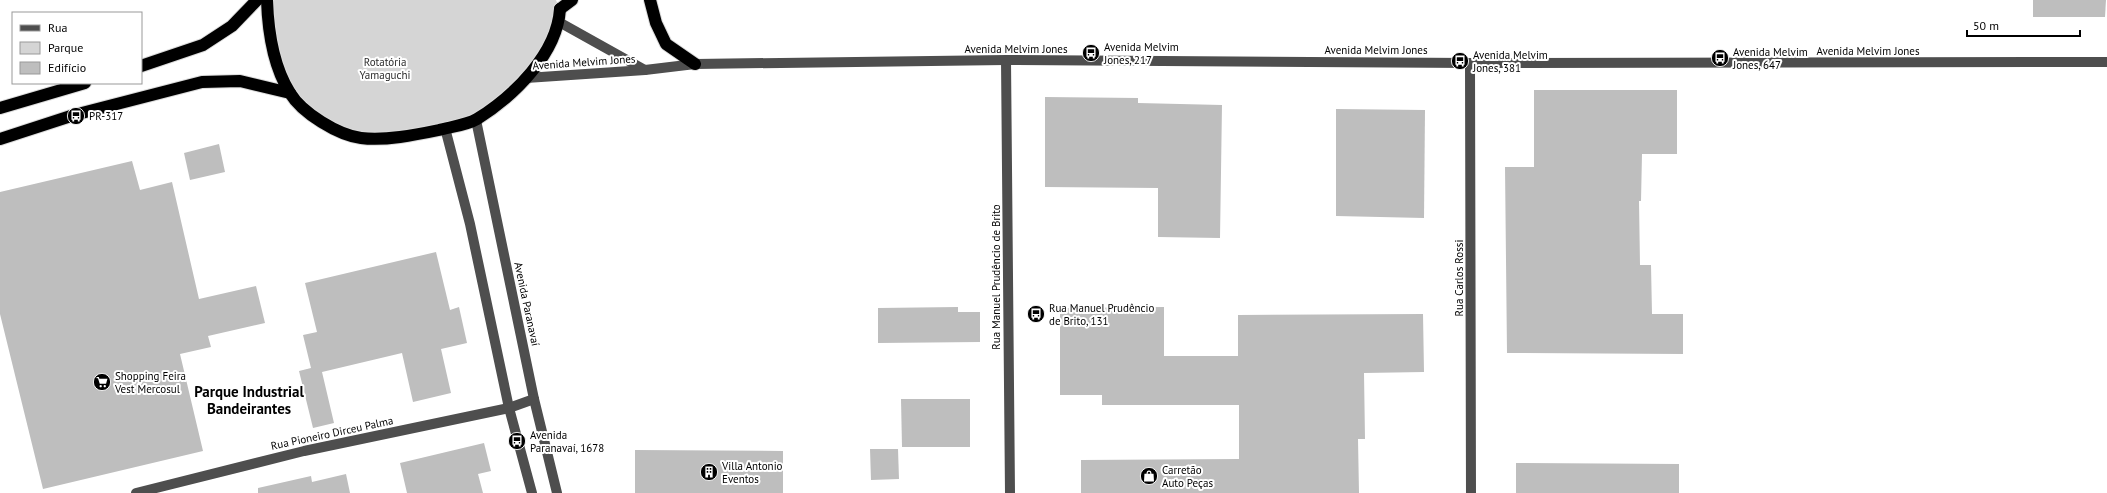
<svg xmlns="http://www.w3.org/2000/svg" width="2107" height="493" viewBox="0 0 2107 493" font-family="'PT Sans',sans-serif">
  <rect width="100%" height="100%" fill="#fff"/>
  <polygon fill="#d5d5d5" points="267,0 556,0 560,10 548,51 476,120 360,138 304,110 276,61"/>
  <g fill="#bebebe">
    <polygon points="2033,0 2106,0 2105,17 2033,17"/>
    <polygon points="1534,90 1677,90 1677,154 1642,154 1641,201 1639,201 1640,265 1651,265 1652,314 1683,314 1683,354 1507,353 1505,167 1534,167"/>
    <polygon points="1045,97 1138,98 1138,103 1222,105 1220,238 1158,237 1158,188 1045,187"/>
    <polygon points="1336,109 1425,110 1424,218 1336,216"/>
    <polygon points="219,144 225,172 190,180 184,153"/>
    <polygon points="132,161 140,190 172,182 199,299 256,286 265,323 208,336 211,347 180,354 203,451 43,489 0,314 0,192"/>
    <polygon points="436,252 450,310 459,307 467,343 441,349 451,393 413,402 402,353 322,372 334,423 313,428 299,371 311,368 303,335 317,332 305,283"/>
    <polygon points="958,307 958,312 980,312 980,342 878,343 878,308"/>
    <polygon points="1164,307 1164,356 1238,356 1238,315 1423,314 1424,372 1364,373 1365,439 1358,439 1359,493 1081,493 1081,460 1239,459 1239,405 1102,405 1102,395 1060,395 1060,308"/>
    <polygon points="901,399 970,399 970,447 902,447"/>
    <polygon points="484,443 491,471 478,474 483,493 407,493 400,463"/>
    <polygon points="870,449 898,449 899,479 871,480"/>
    <polygon points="635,450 783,451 783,493 635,493"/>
    <polygon points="1516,463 1679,464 1679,493 1516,493"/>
    <polygon points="346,474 350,493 258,493 258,488 311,476 312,482"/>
  </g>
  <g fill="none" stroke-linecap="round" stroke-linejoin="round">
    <defs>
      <g id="highway">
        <path d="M267 0C268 31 273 66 290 93 302 113 338 135 361 138 385 141 415 135 439 130 450 127 467 125 477 119 514 96 557 54 560 9"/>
        <polyline points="650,0 656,23 666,44 695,64"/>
        <polyline points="560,9 572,0"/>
        <polyline points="141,66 203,45 232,26 257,0"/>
        <polyline points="0,108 85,83"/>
        <polyline points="0,139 74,115 202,82 240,81 290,93"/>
      </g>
    </defs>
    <use href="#highway" stroke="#dbdbdb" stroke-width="14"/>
    <g stroke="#4e4e4e" stroke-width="10">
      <polyline points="559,22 645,70"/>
      <polyline points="1006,60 1010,493"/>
      <polyline points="1470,63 1471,493"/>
      <polyline points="526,78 645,70 695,64 1006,60 1470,63 2107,62"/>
      <polyline points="476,120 534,399 557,493"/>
      <polyline points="445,128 470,224 509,408 532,493"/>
      <polyline points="136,493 304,451 509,408 534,399"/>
    </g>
    <use href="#highway" stroke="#000" stroke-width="12"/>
  </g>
  <defs>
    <symbol id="bus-disc" viewBox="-11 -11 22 22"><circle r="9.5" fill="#000" stroke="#fff"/><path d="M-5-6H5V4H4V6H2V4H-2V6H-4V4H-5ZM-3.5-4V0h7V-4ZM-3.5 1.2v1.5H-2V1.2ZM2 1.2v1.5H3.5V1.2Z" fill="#fff"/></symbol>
    <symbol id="supermarket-disc" viewBox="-11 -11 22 22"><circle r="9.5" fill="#000" stroke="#fff"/><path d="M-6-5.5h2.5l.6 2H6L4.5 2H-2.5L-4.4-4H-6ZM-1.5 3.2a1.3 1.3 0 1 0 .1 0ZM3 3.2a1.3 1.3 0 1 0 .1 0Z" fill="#fff"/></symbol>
    <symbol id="building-disc" viewBox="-11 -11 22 22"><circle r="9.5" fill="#000" stroke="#fff"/><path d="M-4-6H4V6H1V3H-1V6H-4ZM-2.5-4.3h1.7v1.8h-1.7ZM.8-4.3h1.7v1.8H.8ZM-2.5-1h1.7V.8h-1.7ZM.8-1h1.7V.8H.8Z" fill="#fff"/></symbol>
    <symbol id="shop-disc" viewBox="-11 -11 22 22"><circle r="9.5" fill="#000" stroke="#fff"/><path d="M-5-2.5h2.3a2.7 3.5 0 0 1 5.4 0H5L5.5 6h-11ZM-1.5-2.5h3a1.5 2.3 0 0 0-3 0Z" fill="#fff"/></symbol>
  </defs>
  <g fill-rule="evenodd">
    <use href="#bus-disc" x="1081" y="43" width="20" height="20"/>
    <use href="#bus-disc" x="1710" y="48" width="20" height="20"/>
    <use href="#bus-disc" x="1450" y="51" width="20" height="20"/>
    <use href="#bus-disc" x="66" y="106" width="20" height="20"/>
    <use href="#bus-disc" x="1026" y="304" width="20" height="20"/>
    <use href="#supermarket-disc" x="92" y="372" width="20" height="20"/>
    <use href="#bus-disc" x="507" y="431" width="20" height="20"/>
    <use href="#building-disc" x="699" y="462" width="20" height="20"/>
    <use href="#shop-disc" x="1139" y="466" width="20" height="20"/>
  </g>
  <g text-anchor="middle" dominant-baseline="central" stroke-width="4" stroke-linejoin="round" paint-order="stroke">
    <g font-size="11" fill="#000" stroke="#fff" text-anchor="start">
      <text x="1104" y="47">Avenida Melvim<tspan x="1104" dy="13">Jones, 217</tspan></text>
      <text x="1733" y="52">Avenida Melvim<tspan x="1733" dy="13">Jones, 647</tspan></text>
      <text x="1473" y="55">Avenida Melvim<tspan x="1473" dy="13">Jones, 381</tspan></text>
      <text x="89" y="116">PR-317</text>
      <text x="1049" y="308">Rua Manuel Prudêncio<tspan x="1049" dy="13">de Brito, 131</tspan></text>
      <text x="115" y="376">Shopping Feira<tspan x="115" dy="13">Vest Mercosul</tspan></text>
      <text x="530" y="435">Avenida<tspan x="530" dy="13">Paranavaí, 1678</tspan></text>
      <text x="722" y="466">Villa Antonio<tspan x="722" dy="13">Eventos</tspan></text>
      <text x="1162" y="470">Carretão<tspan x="1162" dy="13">Auto Peças</tspan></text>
    </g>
    <g font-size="11" fill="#000" stroke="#fff">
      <text x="1016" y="49">Avenida Melvim Jones</text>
      <text x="1376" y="50">Avenida Melvim Jones</text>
      <text x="1868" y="51">Avenida Melvim Jones</text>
      <text transform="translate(584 62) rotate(-4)">Avenida Melvim Jones</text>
      <text transform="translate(996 277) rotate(-90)">Rua Manuel Prudêncio de Brito</text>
      <text transform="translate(1459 278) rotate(-90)">Rua Carlos Rossi</text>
      <text transform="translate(527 304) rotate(78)">Avenida Paranavaí</text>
      <text transform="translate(332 433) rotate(-12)">Rua Pioneiro Dirceu Palma</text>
    </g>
    <g font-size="11" fill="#2c2c2c" stroke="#fff">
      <text x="385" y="62">Rotatória<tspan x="385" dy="13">Yamaguchi</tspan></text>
    </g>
    <g font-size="15" font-weight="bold" fill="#000" stroke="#fff">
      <text x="249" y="391">Parque Industrial<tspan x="249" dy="17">Bandeirantes</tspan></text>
    </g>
  </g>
  <rect x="12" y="12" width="130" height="72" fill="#ffffff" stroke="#999999"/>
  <rect x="20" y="25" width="20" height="6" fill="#4e4e4e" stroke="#999999"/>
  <text x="48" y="32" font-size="12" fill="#000000">Rua</text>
  <rect x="20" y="42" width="20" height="12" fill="#d5d5d5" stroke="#999999"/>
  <text x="48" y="52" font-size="12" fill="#000000">Parque</text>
  <rect x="20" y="62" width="20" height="12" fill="#bebebe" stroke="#999999"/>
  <text x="48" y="72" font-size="12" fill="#000000">Edifício</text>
  <path d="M1967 30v6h113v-6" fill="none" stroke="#000000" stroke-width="2"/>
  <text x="1973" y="30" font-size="12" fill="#000000" stroke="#ffffff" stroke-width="3" paint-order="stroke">50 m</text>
</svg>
